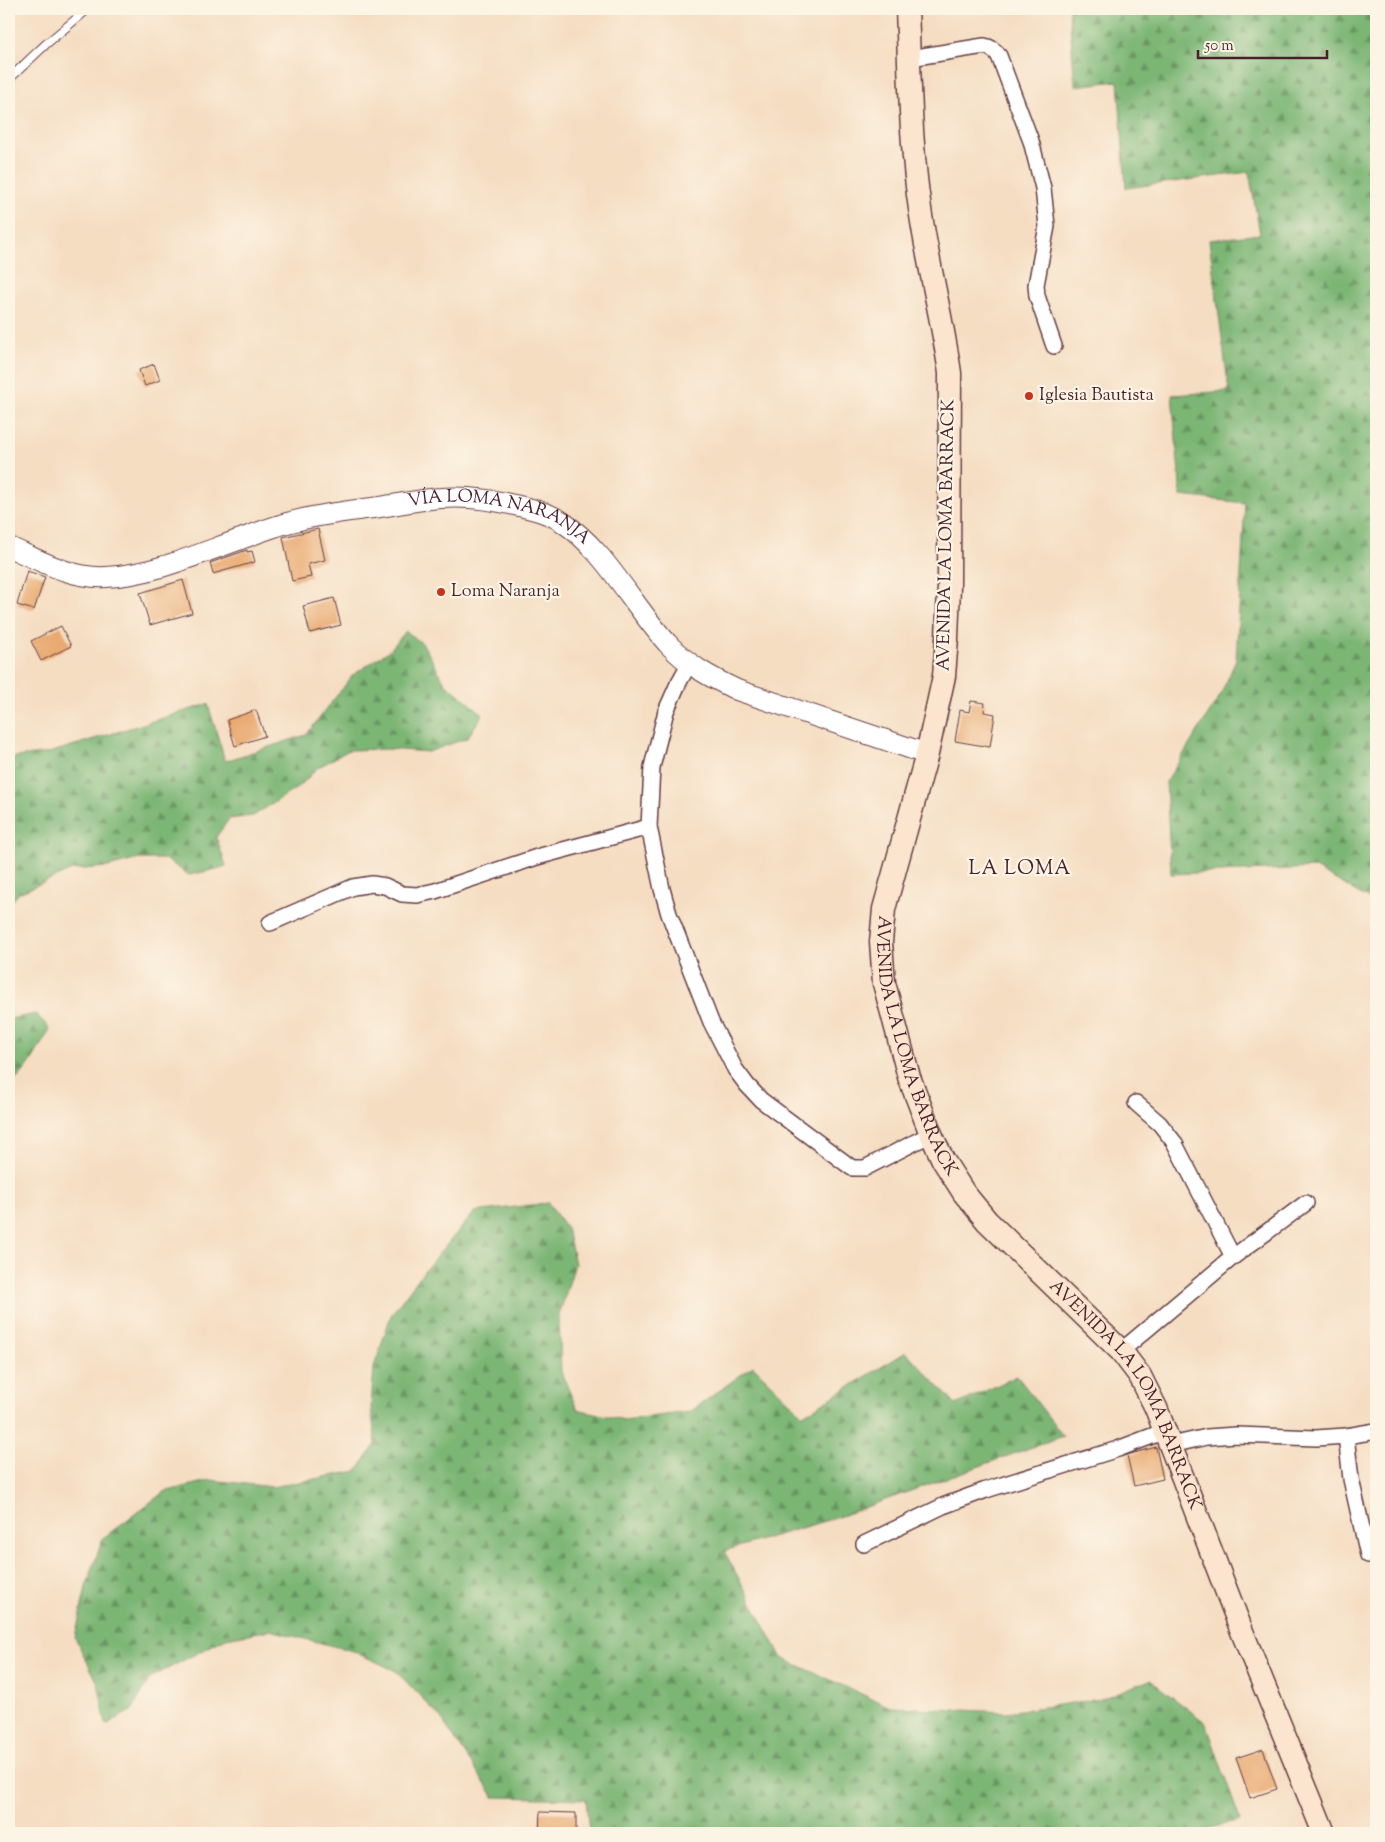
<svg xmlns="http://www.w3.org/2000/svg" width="1385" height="1842" viewBox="0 0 1385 1842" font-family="'Sorts Mill Goudy',serif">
  <defs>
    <pattern id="forest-firs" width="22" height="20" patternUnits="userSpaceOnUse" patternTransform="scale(1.25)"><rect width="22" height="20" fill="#7bb675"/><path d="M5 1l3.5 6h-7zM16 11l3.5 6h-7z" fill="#679360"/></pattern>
  </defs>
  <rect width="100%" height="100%" fill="#fcf5e5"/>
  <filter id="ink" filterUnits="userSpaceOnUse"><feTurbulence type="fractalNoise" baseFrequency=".02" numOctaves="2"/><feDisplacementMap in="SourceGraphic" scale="10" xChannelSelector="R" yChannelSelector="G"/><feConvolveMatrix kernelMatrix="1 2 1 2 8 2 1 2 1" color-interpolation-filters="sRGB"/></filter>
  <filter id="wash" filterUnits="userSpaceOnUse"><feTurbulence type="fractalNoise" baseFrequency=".0096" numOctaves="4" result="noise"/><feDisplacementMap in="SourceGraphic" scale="20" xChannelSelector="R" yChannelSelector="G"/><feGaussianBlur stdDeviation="1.12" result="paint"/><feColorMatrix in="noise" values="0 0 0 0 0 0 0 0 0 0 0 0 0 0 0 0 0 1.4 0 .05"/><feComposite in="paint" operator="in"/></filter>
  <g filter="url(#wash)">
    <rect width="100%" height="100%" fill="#f5ddc2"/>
    <g fill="url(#forest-firs)" stroke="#626a50">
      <polygon points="1069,9 1376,9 1376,903 1315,868 1171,874 1166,782 1220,696 1236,660 1245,503 1181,496 1172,395 1229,391 1209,240 1260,234 1249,172 1126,188 1118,81 1075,86"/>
      <polygon points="406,631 423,644 445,683 483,714 467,738 428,752 388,749 349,750 317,768 300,786 253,816 229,819 216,837 226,866 217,869 189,875 165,859 139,859 108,867 72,870 19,893 9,905 9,758 49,753 208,704 225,761 306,735 353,675 390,650"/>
      <path d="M36 1014 50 1029C40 1046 26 1075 9 1085V1019Z"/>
      <polygon points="548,1203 567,1229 575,1264 559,1315 561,1372 577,1409 624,1420 690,1412 753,1366 803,1415 906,1352 956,1405 1017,1376 1063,1436 838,1517 724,1551 782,1658 890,1707 1007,1712 1101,1699 1150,1680 1206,1723 1240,1820 1193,1833 589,1833 586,1799 494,1797 440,1717 396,1671 353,1651 270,1630 226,1638 150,1678 132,1710 106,1725 98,1683 75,1638 86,1587 103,1538 164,1492 211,1480 272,1487 357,1471 376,1444 371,1407 374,1367 391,1315 424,1271 475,1212"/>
    </g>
    <g id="blocks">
      <g fill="#e9a96f">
        <polygon points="154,364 160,380 145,386 139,370"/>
        <polygon points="318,529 325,560 308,564 311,577 292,581 283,537"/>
        <polygon points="247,550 247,552 252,551 255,562 213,574 210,563"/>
        <polygon points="27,571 45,577 34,610 17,605"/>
        <polygon points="183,580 192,613 150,625 140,593"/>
        <polygon points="334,598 341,625 310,633 303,606"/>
        <polygon points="61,626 71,646 41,661 31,641"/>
        <polygon points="971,701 985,703 984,712 995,714 990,747 955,741 960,710 969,712"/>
        <polygon points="256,710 265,736 235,746 227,720"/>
        <polygon points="1156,1447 1163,1479 1134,1486 1127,1455"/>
        <polygon points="1263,1749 1277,1789 1250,1798 1236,1758"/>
        <polygon points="540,1812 576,1813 576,1833 539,1833"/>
      </g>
    </g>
  </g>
  <g filter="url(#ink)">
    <use href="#blocks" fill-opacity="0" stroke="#643c42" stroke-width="1"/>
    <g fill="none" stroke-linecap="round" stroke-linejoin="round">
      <defs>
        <polyline id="service" points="9,79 46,44 88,9"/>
        <g id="minor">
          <path d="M910 58 984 46C991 47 995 50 999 56L1031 141 1043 188 1047 226 1036 285 1037 296 1054 346"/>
          <polyline points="689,664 678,684 666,711 652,767 649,827 662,889 669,914 711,1022 735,1069 747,1085 761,1100 852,1168 865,1168 931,1134"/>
          <polyline points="270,923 353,887 372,884 385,886 402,894 417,895 435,891 537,857 649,827"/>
          <polyline points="1233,1257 1306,1203"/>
          <polyline points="1121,1351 1233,1257 1174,1142 1160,1124 1136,1103"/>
          <polyline points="1346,1436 1351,1479 1368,1555"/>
          <polyline points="1171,1445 1207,1437 1236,1435 1316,1438 1346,1436 1376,1431"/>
          <polyline points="864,1544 943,1506 986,1490 1118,1449 1165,1431"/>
        </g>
        <g id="tertiary">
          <path id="s1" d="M9 547C39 560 72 579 106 577 152 575 198 554 241 539 257 533 274 526 291 522 320 514 351 511 380 507 401 504 421 499 442 498 468 496 494 500 519 506 533 509 549 513 561 521 606 550 633 607 669 645 689 666 712 678 737 690L927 754"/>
        </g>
        <g id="secondary">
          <path id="s2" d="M907 9C910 75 910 143 920 209 928 264 942 318 950 373L949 586 947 638 944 676 927 754 884 909 881 942 884 983 909 1077 931 1134 943 1160 964 1193 987 1221 1121 1351 1140 1376 1156 1408 1243 1634 1324 1833"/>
        </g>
      </defs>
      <use href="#service" stroke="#643c42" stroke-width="10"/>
      <use href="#minor" stroke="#643c42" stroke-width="18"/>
      <use href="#tertiary" stroke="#643c42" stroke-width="22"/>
      <use href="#secondary" stroke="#643c42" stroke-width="25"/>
      <use href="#service" stroke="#fff" stroke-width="8"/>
      <use href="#minor" stroke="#fff" stroke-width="15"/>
      <use href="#tertiary" stroke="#fff" stroke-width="20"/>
      <use href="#secondary" stroke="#fce5cf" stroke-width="22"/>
    </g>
  </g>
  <g fill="#c8321e" stroke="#fcf5e5" stroke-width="2">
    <circle cx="1029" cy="396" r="5"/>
    <circle cx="441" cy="592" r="5"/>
  </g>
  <g text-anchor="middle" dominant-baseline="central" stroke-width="4.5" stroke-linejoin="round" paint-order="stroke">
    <g font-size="18" fill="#4a1f2b" stroke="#fcf5e5" text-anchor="start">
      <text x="1039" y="396">Iglesia Bautista</text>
      <text x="451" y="592">Loma Naranja</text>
    </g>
    <g font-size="18" fill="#4a1f2b" stroke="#fcf5e5">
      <text stroke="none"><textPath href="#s1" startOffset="510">VÍA LOMA NARANJA</textPath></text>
      <text transform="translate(947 535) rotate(-89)">AVENIDA LA LOMA BARRACK</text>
      <text stroke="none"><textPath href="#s2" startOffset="1054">AVENIDA LA LOMA BARRACK</textPath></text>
      <text stroke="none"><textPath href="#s2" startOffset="1474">AVENIDA LA LOMA BARRACK</textPath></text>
    </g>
    <g font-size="20" letter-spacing="1" fill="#4a1f2b" stroke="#fcf5e5">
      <text x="1020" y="869">LA LOMA</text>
    </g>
  </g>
  <rect width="1385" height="1842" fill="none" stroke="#fcf5e5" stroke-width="30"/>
  <path d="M1198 50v8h129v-8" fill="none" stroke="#4a1f2b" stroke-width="2.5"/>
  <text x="1205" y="50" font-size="15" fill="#4a1f2b" stroke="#fcf5e5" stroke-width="4" paint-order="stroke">50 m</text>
</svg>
